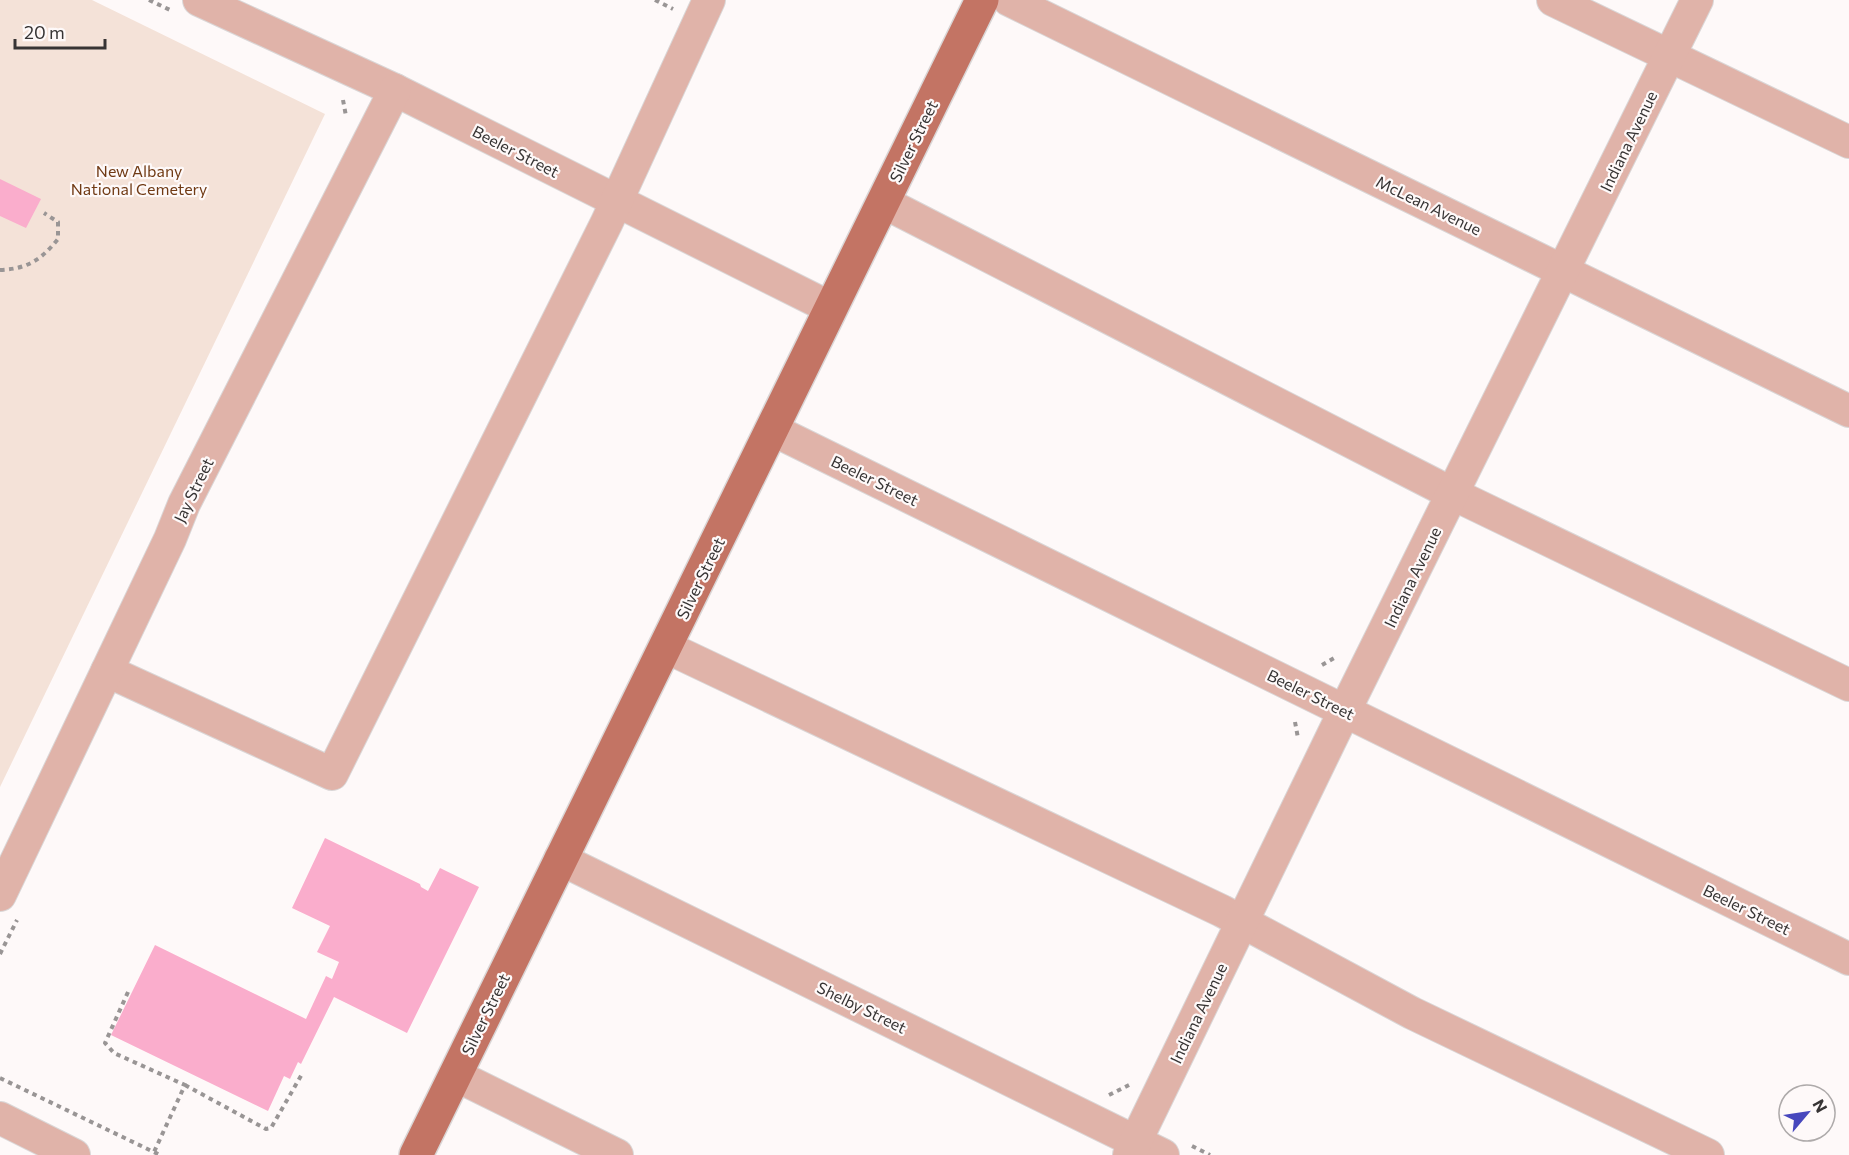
<svg xmlns="http://www.w3.org/2000/svg" width="1849" height="1155" viewBox="0 0 1849 1155" font-family="Commissioner,sans-serif">
  <rect width="100%" height="100%" fill="#fef9f9"/>
  <polygon fill="#f4e2d8" points="0,0 92,0 325,114 0,787"/>
  <g fill="#faadcc">
    <polygon points="0,179 41,199 26,228 0,216"/>
    <polygon points="325,838 420,884 421,887 428,891 440,868 479,887 407,1033 334,997 301,1064 298,1062 290,1079 284,1076 268,1111 111,1035 155,945 306,1019 326,976 332,979 339,962 317,952 330,926 292,908"/>
  </g>
  <g fill="none" stroke-linecap="round" stroke-linejoin="round">
    <defs>
      <g id="minor">
        <polyline points="199,0 395,90 831,308"/>
        <polyline points="1009,0 1849,411"/>
        <polyline points="1553,0 1849,142"/>
        <polyline points="883,202 1453,494 1849,685"/>
        <polyline points="773,430 1849,959"/>
        <polyline points="666,647 1222,911 1412,1013 1708,1155"/>
        <polyline points="107,671 332,774 607,222 709,0"/>
        <polyline points="560,859 1163,1155"/>
        <polyline points="0,895 170,539 184,504 395,90"/>
        <polyline points="455,1075 617,1155"/>
        <polyline points="0,1118 74,1155"/>
        <polyline points="1129,1155 1345,710 1697,0"/>
      </g>
      <polyline id="major" points="416,1155 982,0"/>
    </defs>
    <use href="#minor" stroke="#dad6d6" stroke-width="34"/>
    <use href="#major" stroke="#dad6d6" stroke-width="36"/>
    <g stroke="#999595" stroke-width="4" stroke-dasharray="4.5 4.5" stroke-linecap="butt">
      <polyline points="149,0 170,10"/>
      <polyline points="655,0 673,9"/>
      <polyline points="343,100 346,116"/>
      <path d="M0 270C27 269 41 260 58 239V222L44 213"/>
      <polyline points="1322,665 1336,657"/>
      <polyline points="1295,722 1298,738"/>
      <polyline points="0,954 17,920"/>
      <polyline points="128,992 105,1043 114,1053 185,1085 154,1152"/>
      <polyline points="0,1078 160,1155"/>
      <polyline points="185,1085 266,1129 271,1128 302,1074"/>
      <polyline points="1109,1095 1129,1085"/>
      <polyline points="1192,1146 1210,1155"/>
    </g>
    <use href="#minor" stroke="#e0b3a9" stroke-width="32"/>
    <use href="#major" stroke="#c37464" stroke-width="33"/>
  </g>
  <g text-anchor="middle" dominant-baseline="central" stroke-width="4.5" stroke-linejoin="round" paint-order="stroke">
    <g font-size="16" fill="#373434" stroke="#fef9f9">
      <text transform="translate(913 141) rotate(-64)">Silver Street</text>
      <text transform="translate(1628 141) rotate(-64)">Indiana Avenue</text>
      <text transform="translate(516 151) rotate(27)">Beeler Street</text>
      <text transform="translate(1429 205) rotate(26)">McLean Avenue</text>
      <text transform="translate(875 480) rotate(26)">Beeler Street</text>
      <text transform="translate(193 490) rotate(-64)">Jay Street</text>
      <text transform="translate(1412 577) rotate(-64)">Indiana Avenue</text>
      <text transform="translate(700 578) rotate(-64)">Silver Street</text>
      <text transform="translate(1311 694) rotate(26)">Beeler Street</text>
      <text transform="translate(1747 909) rotate(26)">Beeler Street</text>
      <text transform="translate(862 1007) rotate(26)">Shelby Street</text>
      <text transform="translate(1198 1013) rotate(-64)">Indiana Avenue</text>
      <text transform="translate(485 1014) rotate(-64)">Silver Street</text>
    </g>
    <g font-size="16" fill="#703a14" stroke="#fef9f9">
      <text x="139" y="170">New Albany<tspan x="139" dy="18">National Cemetery</tspan></text>
    </g>
  </g>
  <g transform="translate(1807 1113) rotate(61)"><circle r="28" fill="#fef9f9" stroke="#aeaaaa" stroke-width="1.5"/>
  <path d="M0-4.5L10 22L0 15L-10 22Z" fill="#4747bd"/>
  <text y="-9" font-size="16" font-weight="bold" text-anchor="middle" fill="#373434">N</text>
  </g>
  <path d="M15 39v9h90v-9" fill="none" stroke="#373434" stroke-width="3"/>
  <text x="24" y="39" font-size="18" fill="#373434" stroke="#fef9f9" stroke-width="4.5" paint-order="stroke">20 m</text>
</svg>
